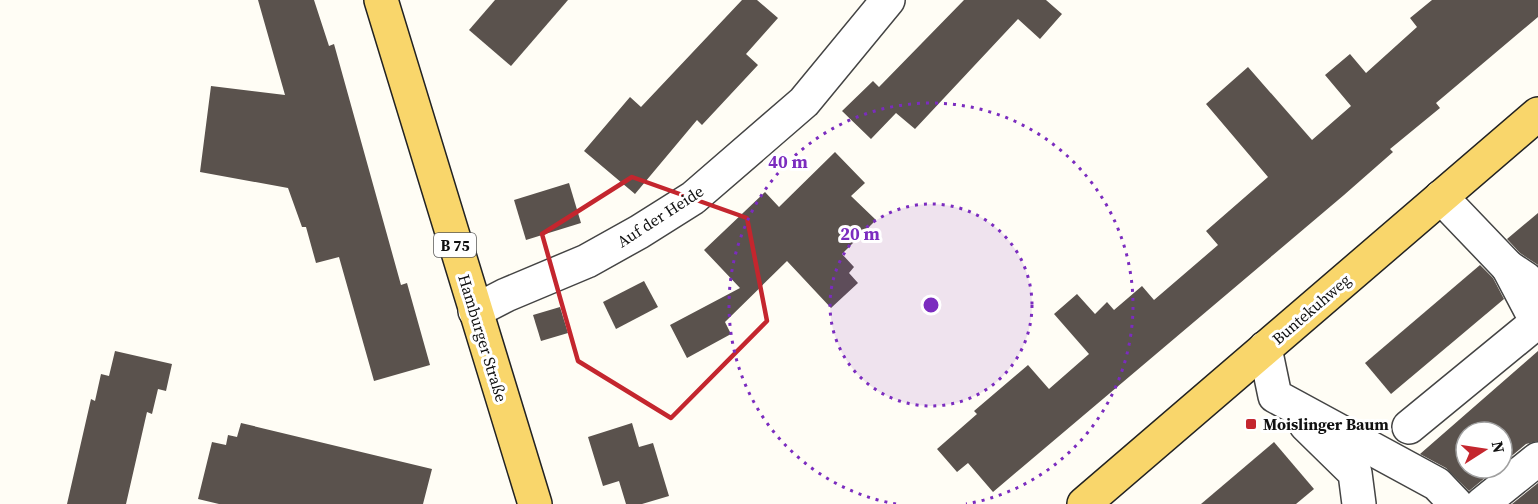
<svg xmlns="http://www.w3.org/2000/svg" width="1538" height="504" viewBox="0 0 1538 504" font-family="'Source Serif 4',serif">
  <rect width="100%" height="100%" fill="#fffdf5"/>
  <g fill="#5a524d">
    <polygon points="258,0 314,0 329,46 334,44 401,285 407,283 430,365 374,381 339,257 316,263 306,227 302,227 288,188 200,172 211,86 285,95"/>
    <polygon points="495,0 568,0 511,66 469,30"/>
    <polygon points="742,0 757,0 778,18 746,54 758,65 702,125 697,120 635,194 584,151 630,97 641,107"/>
    <polygon points="964,0 1046,0 1062,14 1040,39 1018,19 915,129 896,113 871,139 842,111 873,81 879,87"/>
    <polygon points="1432,0 1538,0 1538,17 1436,103 1440,108 1390,149 1393,152 1344,195 993,492 968,463 957,472 937,449 977,414 974,411 1028,365 1049,389 1089,354 1054,314 1077,294 1095,314 1107,302 1114,310 1142,286 1154,300 1218,245 1206,231 1268,177 1206,104 1248,67 1312,140 1351,106 1325,75 1350,54 1366,73 1417,27 1410,18"/>
    <polygon points="835,152 865,183 851,196 876,220 842,254 854,267 849,273 858,283 831,308 787,261 725,322 731,334 687,358 670,325 740,288 704,250 765,192 779,207"/>
    <polygon points="569,183 581,223 526,240 514,200"/>
    <polygon points="1538,213 1538,265 1520,253 1507,239"/>
    <polygon points="1480,265 1493,278 1504,299 1391,394 1365,363"/>
    <polygon points="644,281 658,307 616,329 603,302"/>
    <polygon points="560,307 568,333 541,341 533,315"/>
    <polygon points="115,351 172,364 166,391 158,389 152,414 147,412 126,504 67,504 91,399 95,401 101,374 109,376"/>
    <polygon points="1538,351 1538,441 1526,444 1502,464 1502,432 1466,432 1466,468 1497,468 1469,491 1446,468 1420,454"/>
    <polygon points="241,423 432,469 423,504 219,504 198,499 212,442 226,445 228,435 237,437"/>
    <polygon points="632,423 639,447 653,443 669,496 642,504 626,504 619,481 603,486 588,437"/>
    <polygon points="1274,442 1314,489 1296,504 1201,504"/>
    <polygon points="1538,483 1538,504 1512,504"/>
  </g>
  <g fill="none" stroke-linecap="round" stroke-linejoin="round">
    <defs>
      <g id="minor">
        <polyline points="1441,197 1508,267 1526,279"/>
        <polyline points="475,311 506,295 587,261 639,232 693,198 804,102 888,0"/>
        <polyline points="1265,348 1275,396 1437,484 1456,504"/>
        <polyline points="1306,425 1355,473 1359,504"/>
        <polyline points="1409,427 1537,322 1508,267"/>
        <polyline points="1482,504 1538,459"/>
      </g>
      <g id="major">
        <polyline points="381,0 535,504"/>
        <polyline points="1084,504 1538,114"/>
      </g>
    </defs>
    <use href="#minor" stroke="#444" stroke-width="36"/>
    <use href="#major" stroke="#222" stroke-width="36"/>
    <use href="#minor" stroke="#fff" stroke-width="33"/>
    <use href="#major" stroke="#f9d66b" stroke-width="33"/>
  </g>
  <path fill="none" stroke="#c4262e" stroke-width="4.5" stroke-linejoin="round" d="M632 177 747 218 767 321 671 418 578 361 542 234Z"/>
  <circle cx="931" cy="305" r="101" fill="#7b2cbf" fill-opacity=".12"/>
  <g fill="none" stroke="#7b2cbf" stroke-width="3" stroke-dasharray="3 6">
    <circle cx="931" cy="305" r="101"/>
    <path d="M896 504A202 202 0 1 1 966 504"/>
  </g>
  <rect fill="#c4262e" stroke="#fff" stroke-width="2" x="1245" y="418" width="12" height="12" rx="3"/>
  <g text-anchor="middle" dominant-baseline="central" stroke-width="6" stroke-linejoin="round" paint-order="stroke">
    <rect fill="#fff" stroke="#585858" stroke-width="1.5" x="434" y="233" width="42" height="24" rx="4.5"/>
    <g font-size="15" font-weight="bold" fill="#111">
      <text x="455" y="245">B 75</text>
    </g>
    <g font-size="16" fill="#111" stroke="#fff">
      <text transform="translate(660 216) rotate(-33)">Auf der Heide</text>
      <text transform="translate(1311 309) rotate(-41)">Buntekuhweg</text>
      <text transform="translate(483 338) rotate(73)">Hamburger Straße</text>
    </g>
    <g font-size="16" font-weight="bold" fill="#111" stroke="#fff" text-anchor="start">
      <text x="1263" y="424">Moislinger Baum</text>
    </g>
  </g>
  <circle cx="931" cy="305" r="9" fill="#7b2cbf" stroke="#fff" stroke-width="3"/>
  <g font-size="18" text-anchor="middle" font-weight="bold" fill="#7b2cbf" stroke="#fff" stroke-width="6" stroke-linejoin="round" paint-order="stroke">
    <text x="788" y="168">40 m</text>
    <text x="860" y="240">20 m</text>
  </g>
  <g transform="translate(1484 450) rotate(78)"><circle r="28" fill="#ffffff" stroke="#a0a0a0" stroke-width="1.5"/>
  <path d="M0-4.5L10 22L0 15L-10 22Z" fill="#c4262e"/>
  <text y="-9" font-size="16" font-weight="bold" text-anchor="middle" fill="#111111">N</text>
  </g>
</svg>
